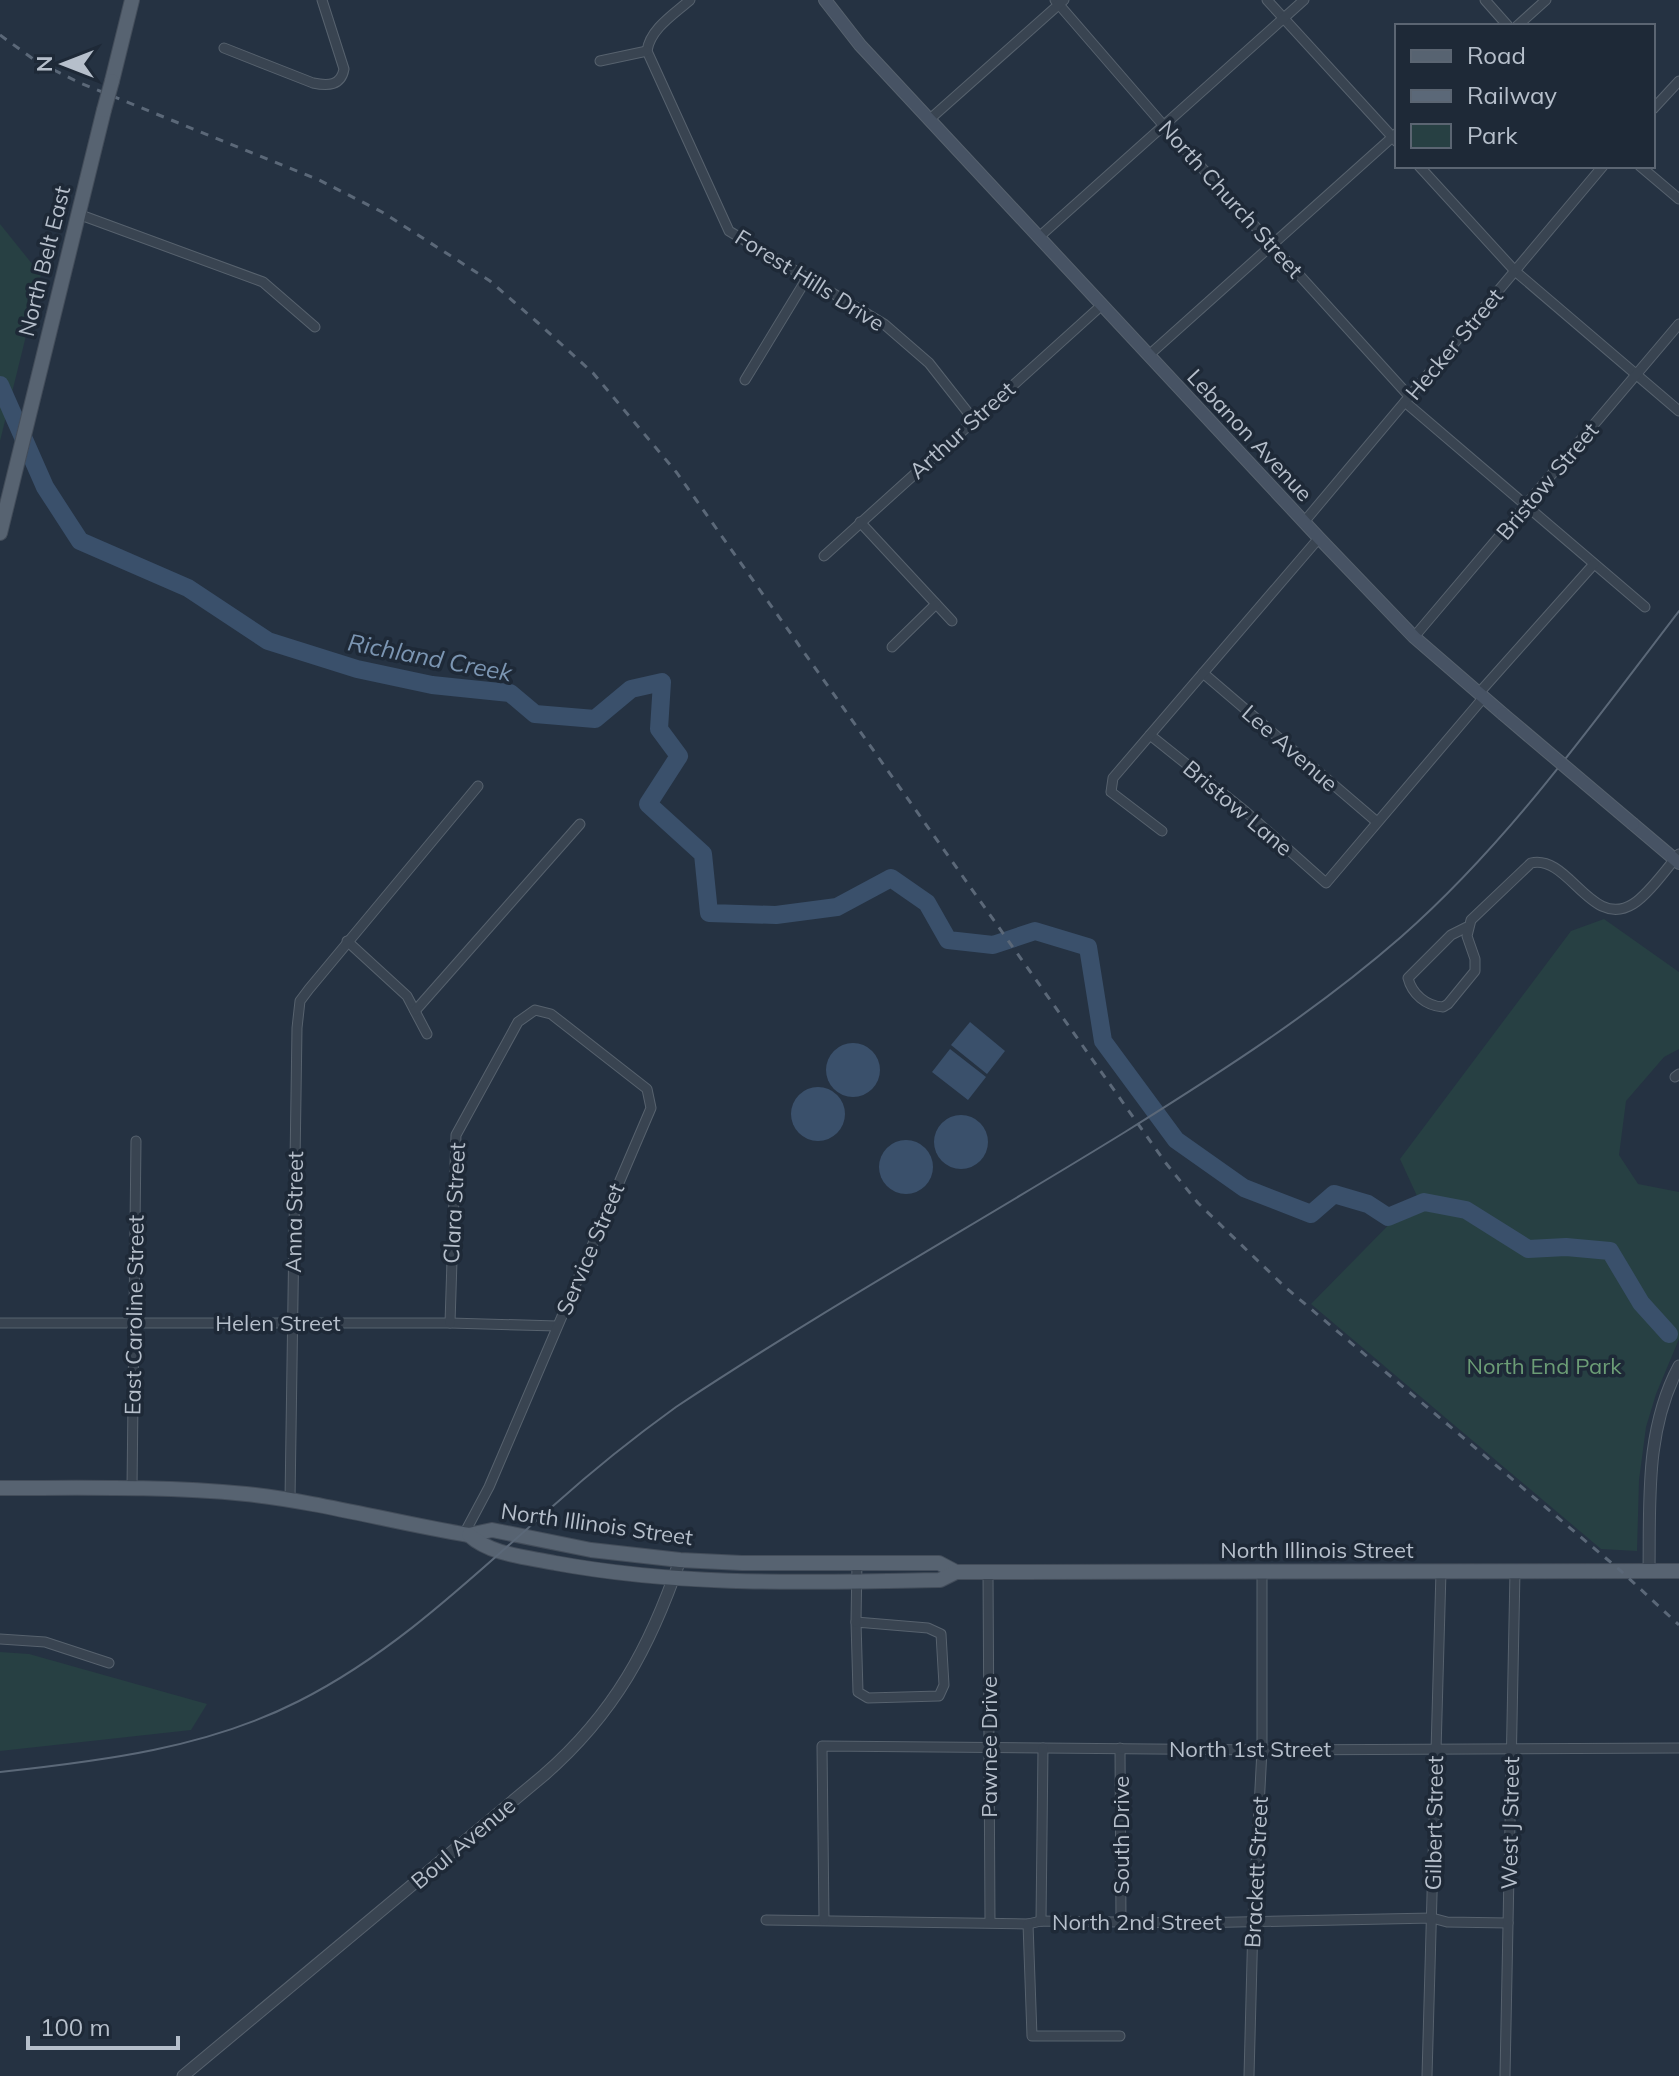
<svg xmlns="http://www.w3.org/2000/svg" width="1679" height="2076" viewBox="0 0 1679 2076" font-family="Mulish,sans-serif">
  <rect width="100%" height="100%" fill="#253242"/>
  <g fill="#274043">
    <polygon points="0,224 41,275 0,441"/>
    <polygon points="1604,919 1679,972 1679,1049 1664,1057 1626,1101 1619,1155 1638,1184 1679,1192 1679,1339 1656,1394 1646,1427 1639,1480 1637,1551 1601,1549 1311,1304 1417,1196 1400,1159 1571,931"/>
    <polygon points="0,1652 29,1654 207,1704 191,1730 0,1751"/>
  </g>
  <g fill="#3a506b">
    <polygon points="970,1022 1005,1051 987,1074 951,1045"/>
    <circle cx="853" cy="1070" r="27"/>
    <polygon points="950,1049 986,1077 968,1100 932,1072"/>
    <circle cx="818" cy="1114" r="27"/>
    <circle cx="961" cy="1142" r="27"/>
    <circle cx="906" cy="1167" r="27"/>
  </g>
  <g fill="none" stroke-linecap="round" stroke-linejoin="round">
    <polyline stroke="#3a506b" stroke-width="18" points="0,385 45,487 80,541 188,588 268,641 357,669 432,685 510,693 535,714 595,719 631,689 662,682 659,729 679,756 648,804 703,854 709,913 776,915 837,907 891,878 927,903 948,940 993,945 1035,931 1088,947 1103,1041 1176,1140 1244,1188 1311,1214 1334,1194 1368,1204 1388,1217 1424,1202 1466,1210 1528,1249 1566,1247 1610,1251 1641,1303 1669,1334"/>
    <defs>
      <g id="minor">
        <path d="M690 0C674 14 650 29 647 51L729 231 884 324 929 363 973 419"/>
        <polyline points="1055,0 1164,126 1409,396"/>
        <polyline points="1267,0 1397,142"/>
        <polyline points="1485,0 1508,26"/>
        <polyline points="1517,26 1546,0"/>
        <path d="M224 48 313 83C328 86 341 86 344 69L322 0"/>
        <polyline points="600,61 647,51"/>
        <polyline points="1653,109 1679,81"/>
        <polyline points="930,119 1064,0"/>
        <polyline points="1419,166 1515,271 1679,411"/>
        <polyline points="1640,166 1679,199"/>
        <polyline points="78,214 263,282 315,327"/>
        <polyline points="1039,237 1304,0"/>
        <polyline points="1149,355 1397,133"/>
        <polyline points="745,380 807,278"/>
        <polyline points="1405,402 1645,607"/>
        <polyline points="860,522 952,621"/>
        <polyline points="1304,522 1603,166"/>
        <polyline points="824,556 1102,305"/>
        <polyline points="1414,637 1679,324"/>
        <polyline points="892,647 936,604"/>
        <polyline points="1203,673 1377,822"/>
        <polyline points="1479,693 1594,564"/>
        <polyline points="1150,735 1245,811 1326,883 1484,697"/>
        <polyline points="1162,831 1111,792 1113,778 1319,538"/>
        <path d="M1467 927 1451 935 1408 978C1412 994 1426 1006 1443 1007L1448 1004 1475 971V959L1467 936 1471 920 1531 863C1569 854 1591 930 1633 904 1648 895 1667 868 1679 854"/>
        <polyline points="347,941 407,996 427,1034"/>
        <polyline points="415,1011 580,824"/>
        <polyline points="1675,1077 1679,1074"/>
        <polyline points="0,1323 450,1323 557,1326"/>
        <polyline points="450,1323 456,1135 518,1022 535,1010 551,1014 647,1089 651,1108 489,1487 464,1534"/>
        <polyline points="132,1488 136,1141"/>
        <polyline points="290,1500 297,1028 300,1001 309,989 478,786"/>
        <polyline points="988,1572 990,1921"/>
        <polygon points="856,1622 928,1628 941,1634 944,1685 939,1696 868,1698 858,1692"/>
        <polyline points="856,1622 857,1562"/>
        <polyline points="0,1639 45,1642 109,1663"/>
        <polyline points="1120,1748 1121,1923"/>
        <polyline points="766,1920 1028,1924 1041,1921 1192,1923 1432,1918 1447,1922 1508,1923"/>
        <polyline points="824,1920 822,1746 1262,1750 1679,1748"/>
        <polyline points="1041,1921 1043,1748"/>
        <polyline points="1028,1924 1032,2036 1120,2036"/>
        <polyline points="1249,2076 1253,1922 1262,1750 1262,1572"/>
        <polyline points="1427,2076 1441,1571"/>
        <polyline points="1505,2076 1515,1571"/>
      </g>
      <g id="tertiary">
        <path d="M1649 1571C1650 1500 1645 1430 1679 1366"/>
        <path d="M183 2076 544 1775C615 1713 650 1647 680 1560"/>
      </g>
      <g id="secondary">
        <polyline points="825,0 860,45 1319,538 1414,637 1503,714"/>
        <polyline points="1633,824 1679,863"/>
      </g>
      <g id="primary">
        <polyline points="112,81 132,0"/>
        <polyline points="0,533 104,110"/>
        <path d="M0 1488C82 1488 164 1486 246 1494 321 1502 395 1523 469 1535L492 1530 591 1550 680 1560 742 1563H939L956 1572"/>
        <path d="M469 1535C491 1555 527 1557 555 1563 685 1587 809 1582 940 1580L956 1572 1679 1571"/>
      </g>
    </defs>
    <use href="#minor" stroke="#57626e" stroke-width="11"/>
    <use href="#tertiary" stroke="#57626e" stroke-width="13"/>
    <use href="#secondary" stroke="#57626e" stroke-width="14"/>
    <use href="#primary" stroke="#434d5a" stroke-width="16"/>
    <use href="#minor" stroke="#394451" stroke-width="9"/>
    <use href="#tertiary" stroke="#394451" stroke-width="11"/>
    <use href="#secondary" stroke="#475364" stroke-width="12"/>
    <use href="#primary" stroke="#576371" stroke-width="14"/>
    <path stroke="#5b6878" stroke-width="2" d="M0 1772C102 1761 207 1748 299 1701 396 1652 472 1577 553 1506 592 1471 633 1438 676 1407 822 1310 976 1224 1125 1132 1221 1072 1315 1012 1401 937 1509 842 1592 724 1679 611"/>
    <polyline stroke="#5b6878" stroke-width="3" stroke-dasharray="8 8" stroke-linecap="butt" points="0,35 36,61 80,83 319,180 382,212 490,281 537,322 593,373 677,473 1165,1162 1198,1203 1285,1287 1621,1571 1679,1625"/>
    <defs>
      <polyline id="secondary-bridge" points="1503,714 1633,824"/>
      <polyline id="primary-bridge" points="104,110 112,81"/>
    </defs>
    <use href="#secondary-bridge" stroke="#57626e" stroke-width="14" stroke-linecap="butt"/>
    <use href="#primary-bridge" stroke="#434d5a" stroke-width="16" stroke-linecap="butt"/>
    <use href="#secondary-bridge" stroke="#475364" stroke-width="12"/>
    <use href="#primary-bridge" stroke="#576371" stroke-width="14"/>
  </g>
  <g text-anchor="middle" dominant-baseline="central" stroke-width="7" stroke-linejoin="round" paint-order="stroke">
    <g font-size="22" fill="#b6bfcb" stroke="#1e2937">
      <text transform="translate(1231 199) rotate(48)">North Church Street</text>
      <text transform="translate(44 261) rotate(-76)">North Belt East</text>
      <text transform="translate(810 280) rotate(32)">Forest Hills Drive</text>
      <text transform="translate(1454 344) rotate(-50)">Hecker Street</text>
      <text transform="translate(962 430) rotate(-42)">Arthur Street</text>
      <text transform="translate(1250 435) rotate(47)">Lebanon Avenue</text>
      <text transform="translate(1547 481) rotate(-50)">Bristow Street</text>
      <text transform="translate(1290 748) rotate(41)">Lee Avenue</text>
      <text transform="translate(1238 808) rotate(40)">Bristow Lane</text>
      <text transform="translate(454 1203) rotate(-87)">Clara Street</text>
      <text transform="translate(294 1212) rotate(-89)">Anna Street</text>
      <text transform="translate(590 1249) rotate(-67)">Service Street</text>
      <text transform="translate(134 1315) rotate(-89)">East Caroline Street</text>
      <text x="278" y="1323">Helen Street</text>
      <text transform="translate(597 1524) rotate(8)">North Illinois Street</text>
      <text x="1317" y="1550">North Illinois Street</text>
      <text transform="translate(989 1747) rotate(-90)">Pawnee Drive</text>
      <text x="1250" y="1749">North 1st Street</text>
      <text transform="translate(1434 1823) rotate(-89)">Gilbert Street</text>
      <text transform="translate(1510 1823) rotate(-89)">West J Street</text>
      <text transform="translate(1121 1835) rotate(-90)">South Drive</text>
      <text transform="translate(463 1843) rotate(-40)">Boul Avenue</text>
      <text transform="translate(1256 1872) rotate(-87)">Brackett Street</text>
      <text x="1137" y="1922">North 2nd Street</text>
    </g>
    <g font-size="22" fill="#6c9d76" stroke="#1e2937">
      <text x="1544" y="1366">North End Park</text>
    </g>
    <g font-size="24" font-style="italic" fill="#7c96b3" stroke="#1e2937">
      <text transform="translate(430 657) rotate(11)">Richland Creek</text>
    </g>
  </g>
  <rect x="1395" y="24" width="260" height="144" fill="#1e2937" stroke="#5b6572" stroke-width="2"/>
  <rect x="1411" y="50" width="40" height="12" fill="#576371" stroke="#5b6572" stroke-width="2"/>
  <text x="1467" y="64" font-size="24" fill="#b6bfcb">Road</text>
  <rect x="1411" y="90" width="40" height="12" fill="#5b6878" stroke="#5b6572" stroke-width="2"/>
  <text x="1467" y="104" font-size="24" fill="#b6bfcb">Railway</text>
  <rect x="1411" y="124" width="40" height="24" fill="#274043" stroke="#5b6572" stroke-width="2"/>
  <text x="1467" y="144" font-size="24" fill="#b6bfcb">Park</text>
  <g transform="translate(64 64) rotate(270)" stroke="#1e2937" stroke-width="6" paint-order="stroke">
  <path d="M0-6L14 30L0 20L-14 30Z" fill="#b6bfcb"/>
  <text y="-12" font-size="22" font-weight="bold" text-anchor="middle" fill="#b6bfcb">N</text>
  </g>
  <path d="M28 2036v12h150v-12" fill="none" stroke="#b6bfcb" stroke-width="4"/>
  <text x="40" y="2036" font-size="24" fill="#b6bfcb" stroke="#1e2937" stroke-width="6" paint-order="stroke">100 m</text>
</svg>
